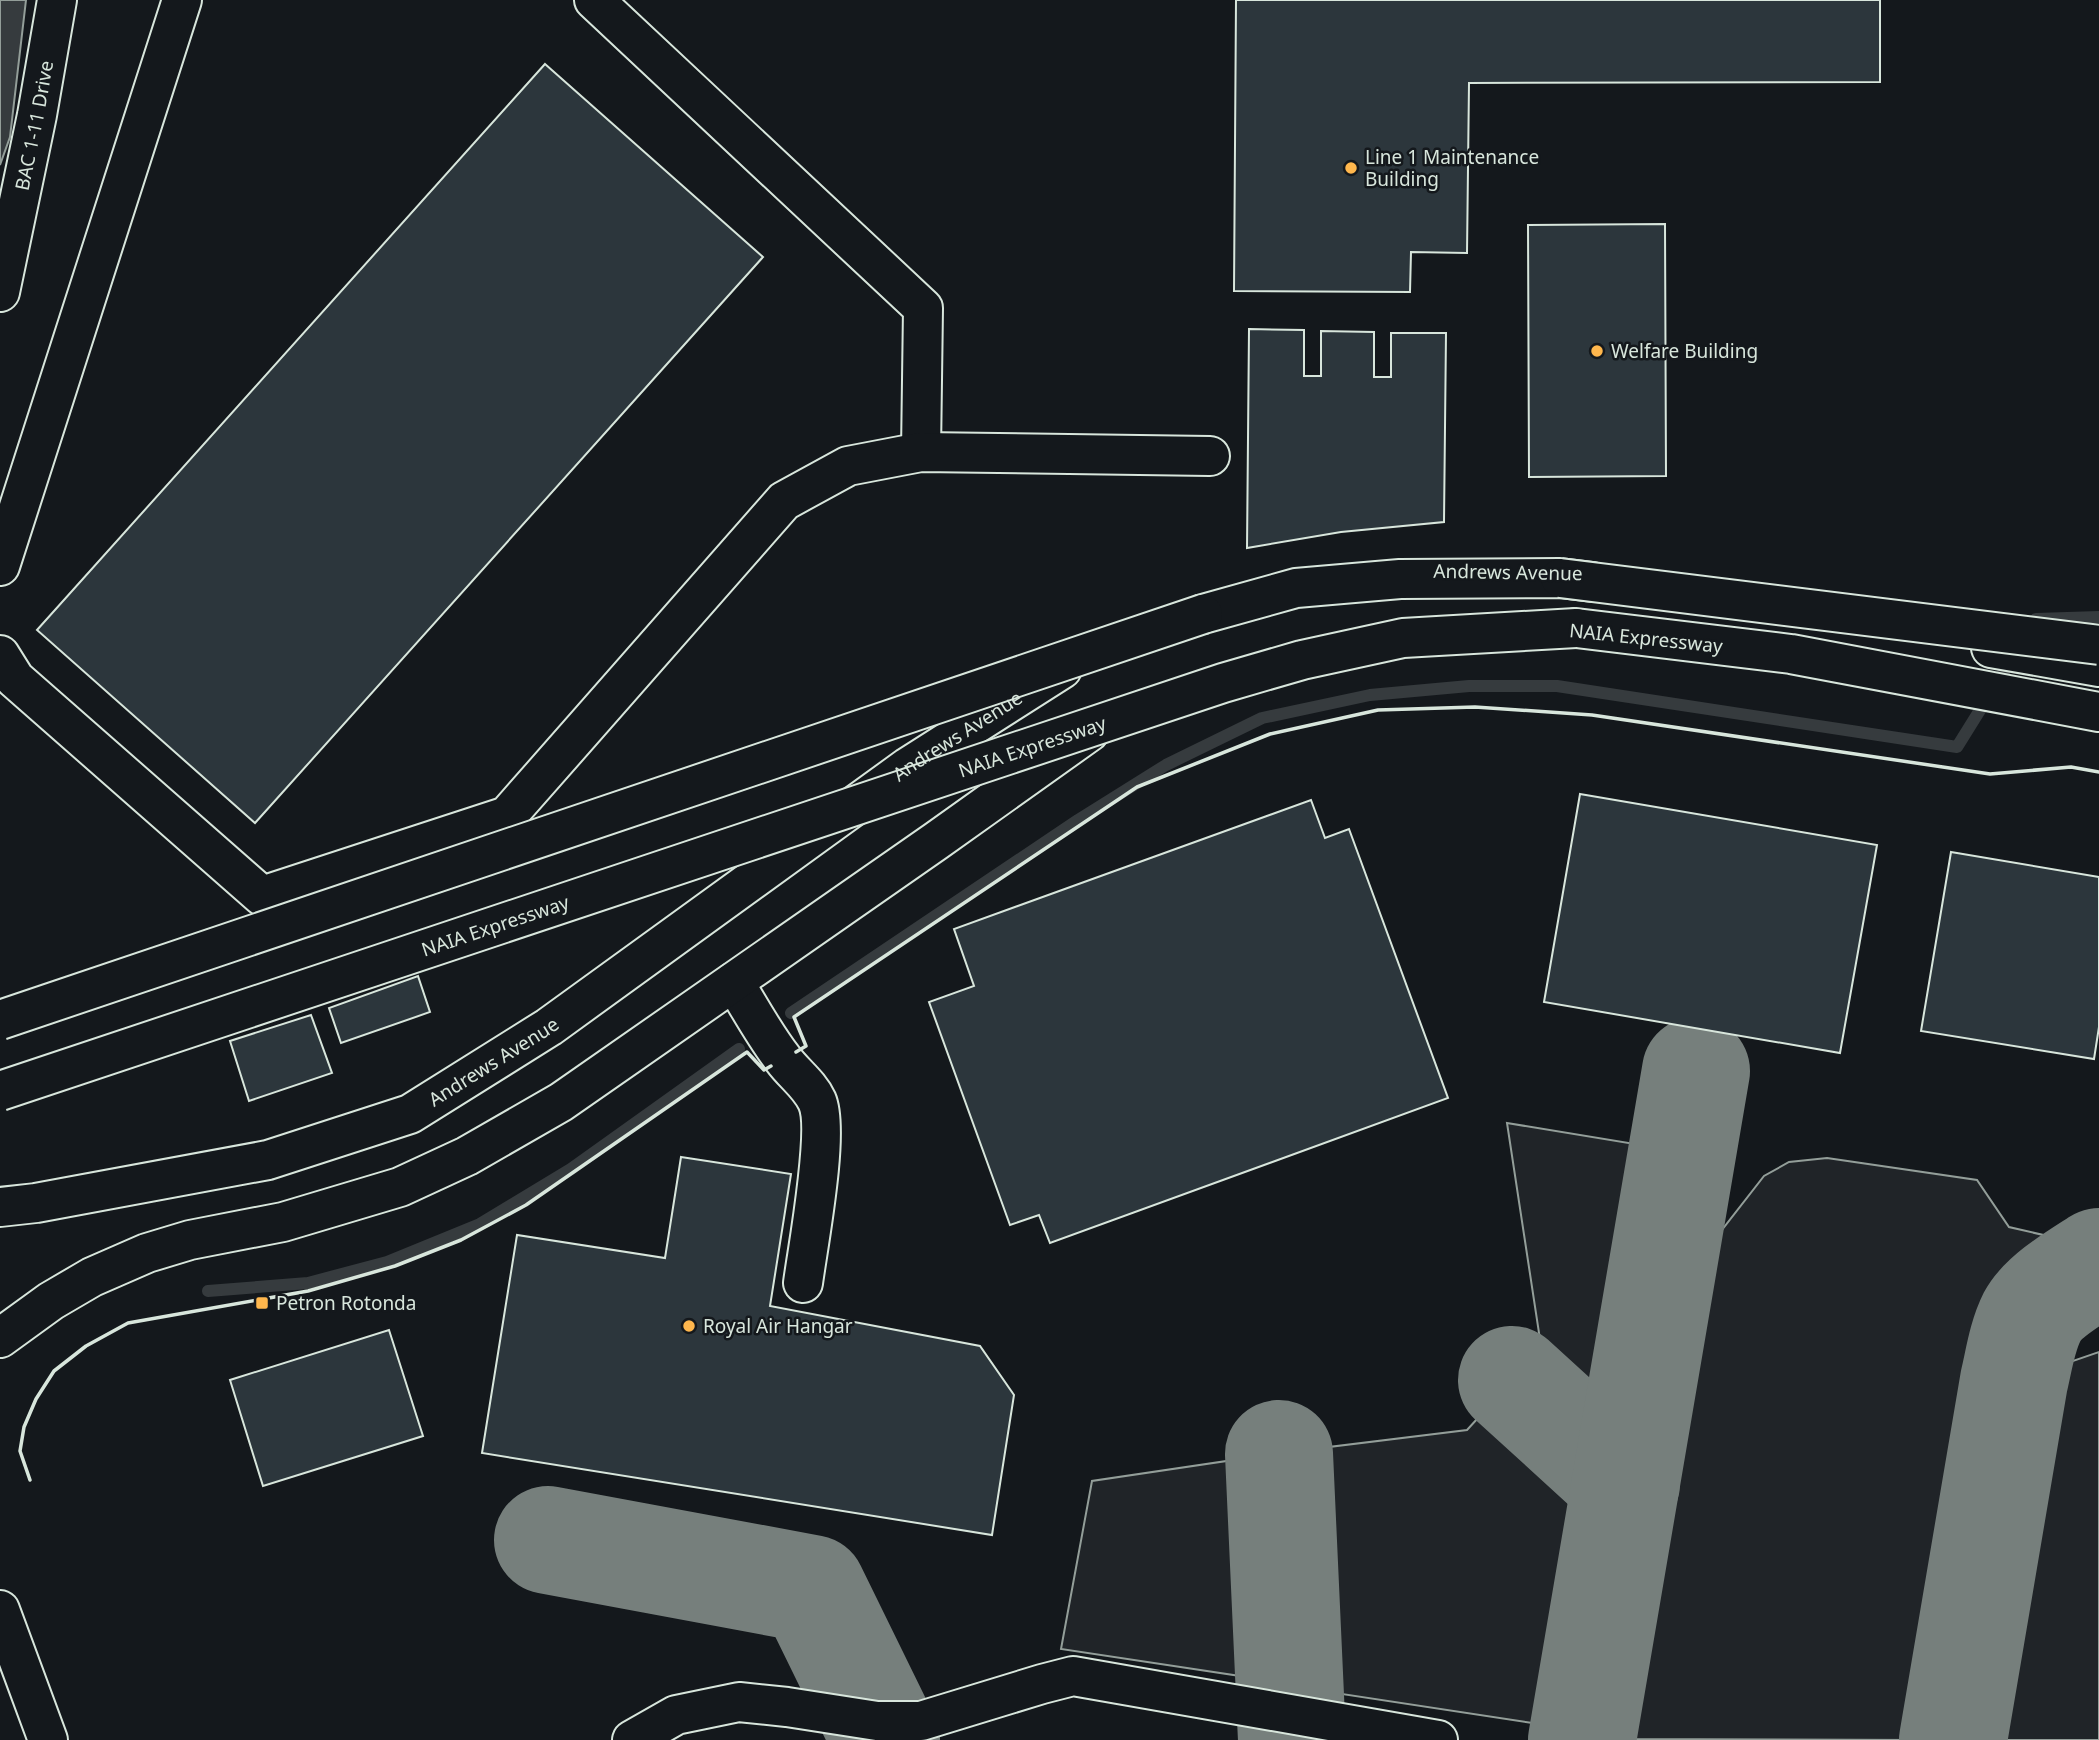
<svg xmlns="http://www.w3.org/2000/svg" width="2099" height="1740" viewBox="0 0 2099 1740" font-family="'Noto Sans',sans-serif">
  <rect width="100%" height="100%" fill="#14181c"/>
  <g fill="#202428" stroke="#939e99" stroke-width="2">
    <polygon points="1507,1123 1647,1146 1607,1424 1545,1371 1540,1358 1541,1346"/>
    <polygon points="1827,1158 1977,1180 2009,1227 2082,1244 2044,1265 2014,1299 1994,1347 1985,1382 1919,1740 1617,1739 1689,1264 1721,1231 1764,1176 1789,1162"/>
    <polygon points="2099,1352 2099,1740 1984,1740 2042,1385 2061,1365"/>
    <polygon points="1489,1406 1584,1488 1590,1522 1559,1727 1322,1691 1313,1449 1467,1430"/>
    <polygon points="1247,1458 1260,1679 1061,1649 1092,1481"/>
  </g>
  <polygon fill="#363b3e" stroke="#939e99" stroke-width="2" points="0,0 26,0 10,137 0,165"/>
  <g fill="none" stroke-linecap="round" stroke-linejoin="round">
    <g stroke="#363b3e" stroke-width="12">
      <polyline points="2031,626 2036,619 2099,617"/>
      <polyline points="791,1013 1078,820 1166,765 1262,718 1370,695 1469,686 1557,686 1957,747 2013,657"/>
      <polyline points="208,1291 308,1283 387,1262 480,1224 571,1169 739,1049"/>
    </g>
    <g stroke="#767f7c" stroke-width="108">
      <polyline points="1512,1380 1626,1484"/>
      <polyline points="1279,1454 1292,1740"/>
      <polyline points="548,1540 812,1589 886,1740"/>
      <polyline points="1582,1740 1696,1071"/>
      <path d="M1953 1740 2014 1381C2019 1360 2022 1337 2032 1317 2043 1296 2079 1275 2099 1262"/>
    </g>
  </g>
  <g fill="#2c363c" stroke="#d8e6dc" stroke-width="2">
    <polygon points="1236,0 1880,0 1880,82 1469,83 1467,253 1411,252 1410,292 1234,291"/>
    <polygon points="545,64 763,257 255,823 37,630"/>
    <polygon points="1665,224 1666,476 1529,477 1528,225"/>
    <polygon points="1249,329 1304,330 1304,376 1321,376 1321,331 1374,332 1374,377 1391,377 1391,333 1446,333 1444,522 1341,532 1247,548"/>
    <polygon points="1580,794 1877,845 1840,1053 1544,1002"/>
    <polygon points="1311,800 1325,838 1349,829 1448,1098 1050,1243 1039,1215 1010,1225 929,1002 974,986 954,929"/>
    <polygon points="1951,852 2099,877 2099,1027 2094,1059 1921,1031"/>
    <polygon points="418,976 430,1012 341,1043 329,1008"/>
    <polygon points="311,1015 332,1073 249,1101 230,1041"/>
    <polygon points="681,1157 791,1174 770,1306 980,1346 1014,1395 992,1535 482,1453 517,1235 665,1258"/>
    <polygon points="389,1330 423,1436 263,1486 230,1380"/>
  </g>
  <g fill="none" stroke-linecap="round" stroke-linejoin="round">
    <defs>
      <g id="minor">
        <polyline points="594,0 923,308 921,452"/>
        <path id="s1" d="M0 292 37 115 57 0"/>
        <polyline points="0,566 182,0"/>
        <polyline points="0,655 15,679 262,896 507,816 784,501 848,466 921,452 1210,456"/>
        <path d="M734 982C750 1008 765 1036 783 1059 794 1074 809 1084 817 1101 830 1130 808 1246 803 1283"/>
        <polyline points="632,1740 676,1715 739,1702 787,1707 877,1721 921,1721 1042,1684 1073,1676 1438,1740"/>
      </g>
      <g id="major">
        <path id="s2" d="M0 1207 36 1203 268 1160 410 1114 549 1027 908 767 1062 669"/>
        <polyline points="0,1338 51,1301 92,1277 147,1253 190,1240 283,1222 400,1187 467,1156 561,1102 936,841 1089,732"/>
        <polyline points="0,1610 48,1740"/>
      </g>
      <g id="highway">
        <polyline points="1203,614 1296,588 1400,579 1560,578 1593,582"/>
        <polyline points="1576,628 1791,654 2099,712"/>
        <polyline points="1991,648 2099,667"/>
      </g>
    </defs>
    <use href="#minor" stroke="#d8e6dc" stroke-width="42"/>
    <use href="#major" stroke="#d8e6dc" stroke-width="42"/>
    <use href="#highway" stroke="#d8e6dc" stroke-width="42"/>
    <use href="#minor" stroke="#14181c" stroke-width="38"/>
    <use href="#major" stroke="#14181c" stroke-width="38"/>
    <use href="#highway" stroke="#14181c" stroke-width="38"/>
    <defs>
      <g id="highway-bridge">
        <polyline points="1560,578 2099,645"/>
        <polyline points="0,1020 1203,614"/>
        <path id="s3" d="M0 1091 1223 683 1302 660 1403 638 1576 628"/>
      </g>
    </defs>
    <use href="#highway-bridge" stroke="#d8e6dc" stroke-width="42" stroke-linecap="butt"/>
    <use href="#highway-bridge" stroke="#14181c" stroke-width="38"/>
    <g stroke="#d8e6dc" stroke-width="3.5">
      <polyline points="796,1052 806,1046 794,1017 1137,787 1270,734 1378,710 1475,707 1592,715 1990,774 2071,767 2099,772"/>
      <polyline points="30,1480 20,1451 24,1427 36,1399 54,1371 86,1346 128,1323 308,1291 395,1266 461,1240 526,1205 747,1052 764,1070 771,1066"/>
    </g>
  </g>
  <g fill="#ffb74d" stroke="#14181c" stroke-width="2.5">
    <circle cx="1351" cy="168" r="7"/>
    <circle cx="1597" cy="351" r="7"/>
    <rect x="255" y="1296" width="14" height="14" rx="3.5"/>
    <circle cx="689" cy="1326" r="7"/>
  </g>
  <g text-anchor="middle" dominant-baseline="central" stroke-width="5" stroke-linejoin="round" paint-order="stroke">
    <g font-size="19" fill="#d8e6dc" stroke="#14181c">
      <text stroke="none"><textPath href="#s1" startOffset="170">BAC 1-11 Drive</textPath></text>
      <text transform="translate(1508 572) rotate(1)">Andrews Avenue</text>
      <text transform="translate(1646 638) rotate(6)">NAIA Expressway</text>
      <text stroke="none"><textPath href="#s2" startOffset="1087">Andrews Avenue</textPath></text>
      <text stroke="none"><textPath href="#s3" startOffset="1088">NAIA Expressway</textPath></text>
      <text stroke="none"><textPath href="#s3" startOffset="522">NAIA Expressway</textPath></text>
      <text stroke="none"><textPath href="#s2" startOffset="520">Andrews Avenue</textPath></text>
    </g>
    <g font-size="19" fill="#d8e6dc" stroke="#14181c" text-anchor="start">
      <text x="1365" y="157">Line 1 Maintenance<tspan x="1365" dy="22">Building</tspan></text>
      <text x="1611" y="351">Welfare Building</text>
      <text x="276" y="1303">Petron Rotonda</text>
      <text x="703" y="1326">Royal Air Hangar</text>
    </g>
  </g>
</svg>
